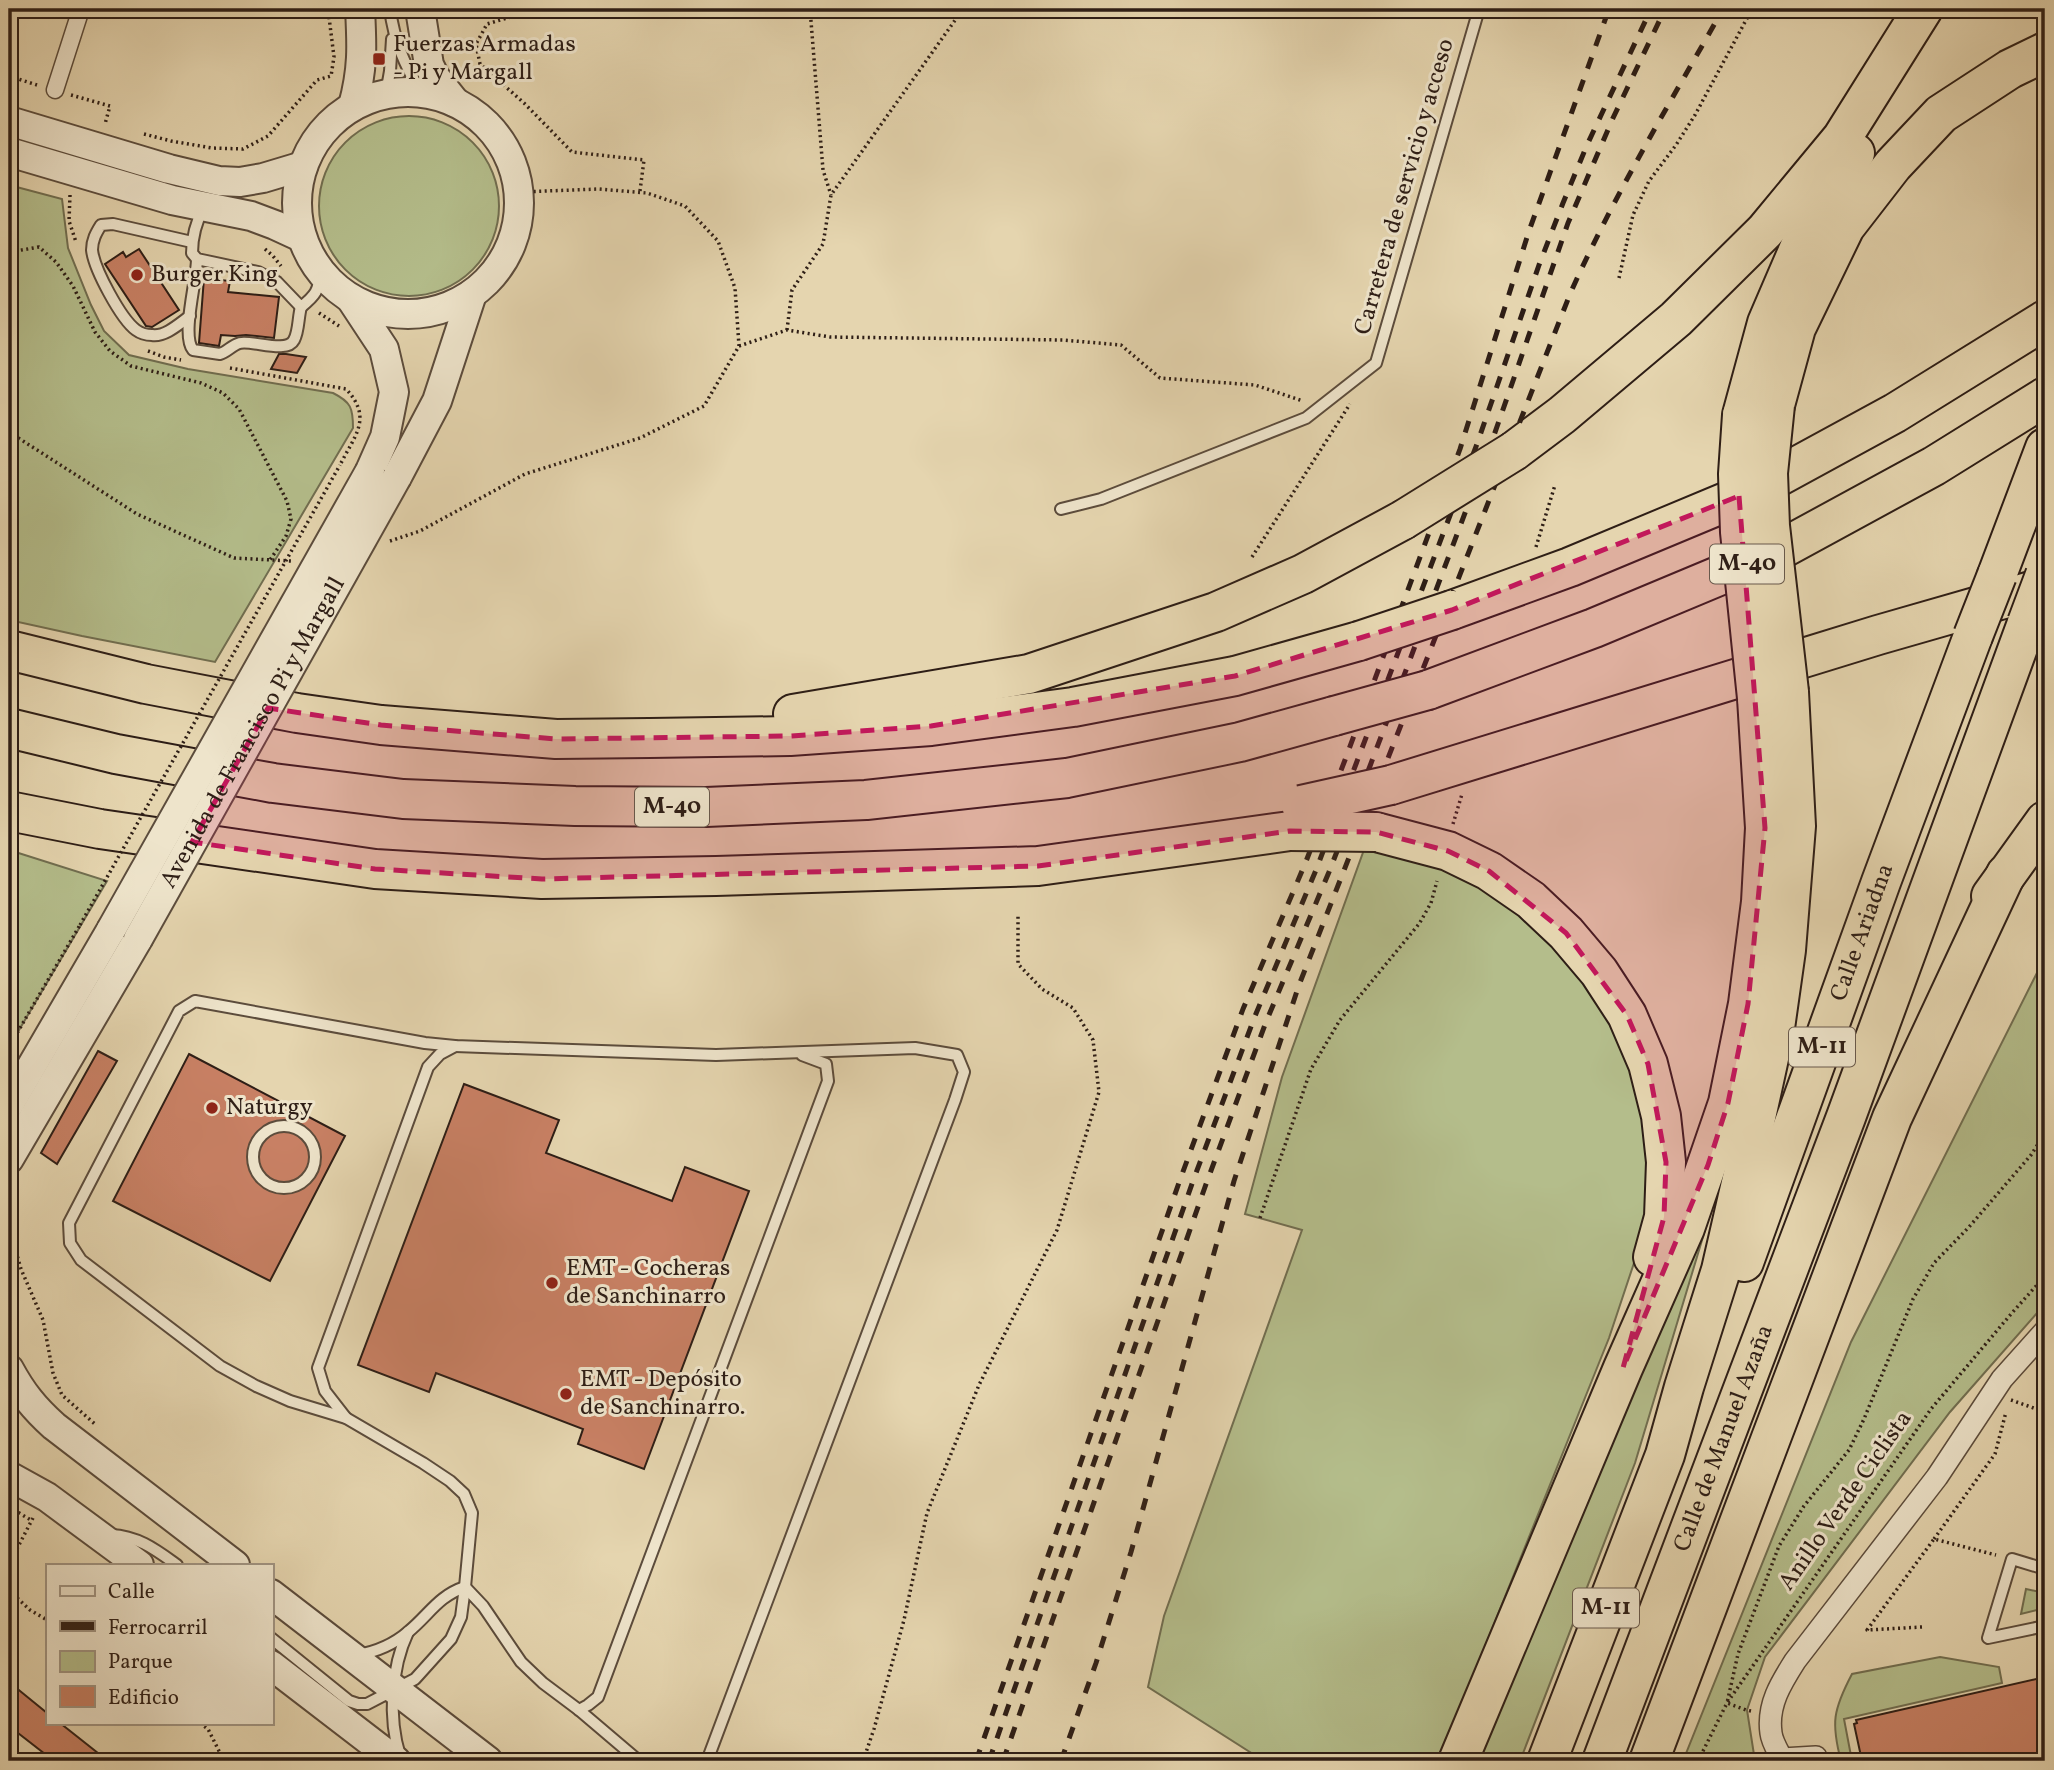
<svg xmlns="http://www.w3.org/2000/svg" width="2054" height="1770" viewBox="0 0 2054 1770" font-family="Vollkorn,serif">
  <rect width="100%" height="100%" fill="#e5d5af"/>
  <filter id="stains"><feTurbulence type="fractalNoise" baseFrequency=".00286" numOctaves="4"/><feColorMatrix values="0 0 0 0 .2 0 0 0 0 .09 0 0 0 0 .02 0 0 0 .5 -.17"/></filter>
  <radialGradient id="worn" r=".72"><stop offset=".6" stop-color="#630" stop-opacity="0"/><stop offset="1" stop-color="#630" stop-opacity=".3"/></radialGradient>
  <g fill="#b4bd8b" stroke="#716e50" stroke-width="2">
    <circle cx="409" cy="206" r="90"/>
    <path d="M9 185 62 199 68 248 91 305 104 331 129 355 188 369 333 393C351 402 353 408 353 428L215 662 82 636 9 620Z"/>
    <polygon points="1365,847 1452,871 1511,905 1565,956 1617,1034 1634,1082 1644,1124 1649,1179 1642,1239 1609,1338 1439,1761 1264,1761 1148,1687 1164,1616 1302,1230 1245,1214 1282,1077"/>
    <polygon points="9,850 107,881 9,1047"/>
    <polygon points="2045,957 2045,1304 1950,1412 1765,1657 1747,1710 1755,1761 1683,1761 1851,1342"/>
    <polygon points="1715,1197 1635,1463 1520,1761 1476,1761"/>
    <polygon points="2026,1589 2045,1593 2045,1608 2021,1614"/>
    <path d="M1940 1657 1999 1667 2002 1683 1844 1719 1852 1761H1841C1831 1723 1833 1710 1852 1674Z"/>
  </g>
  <g fill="#c88064" stroke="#2e1e16" stroke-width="2">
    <polygon points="139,249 179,310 152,327 146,326 105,264 123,252 126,257"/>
    <polygon points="204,278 230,281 228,292 279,297 274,338 246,335 235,336 221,335 219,346 199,343"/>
    <polygon points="279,354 286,354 306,357 297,373 271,369"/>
    <polygon points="98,1051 117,1061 57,1164 41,1153"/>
    <polygon points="189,1054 345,1136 270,1281 113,1201"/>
    <polygon points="464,1084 559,1120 546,1153 672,1201 685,1167 749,1191 644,1469 578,1444 583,1429 436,1373 429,1392 358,1365"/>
    <polygon points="2045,1677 2045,1754 2013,1761 1862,1761 1854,1724 1857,1723 1856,1720"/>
    <polygon points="9,1682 47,1713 47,1723 60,1723 108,1761 54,1761 9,1726"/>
  </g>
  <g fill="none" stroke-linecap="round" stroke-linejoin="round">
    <defs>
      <g id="service">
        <path d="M390 9C394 41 405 66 422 94"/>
        <polyline points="386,94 390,71 392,39"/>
        <path d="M204 207C196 222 192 236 192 253L197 259 258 272 277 282 301 307C316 295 318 291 321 273"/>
        <path d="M197 259C197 280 181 335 193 350L220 354C227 352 232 345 240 343 253 340 287 354 294 340 299 331 298 317 301 307"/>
        <path d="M190 316C179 324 165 337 152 335 147 335 140 333 136 330 121 319 94 269 92 250 92 240 96 233 101 225L113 224 192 242"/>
        <polyline points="1061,509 1101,499 1306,418 1376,363 1479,9"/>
        <circle cx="284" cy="1157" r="31"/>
        <polyline points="346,1418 325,1391 318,1368 428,1067 440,1054 455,1046"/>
        <path d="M111 1535C138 1536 156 1550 177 1565"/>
        <polyline points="2045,1569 2012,1559 1988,1638 2045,1626"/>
        <polyline points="465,1587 483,1606 521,1662 543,1683 579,1710 639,1761"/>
        <polyline points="271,1638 349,1701 358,1704 367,1704 415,1679 451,1639 461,1617 465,1587 472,1513 464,1494 450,1481 423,1463 346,1418 290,1401 256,1386 220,1366 81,1260 70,1243 69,1223 179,1011 195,1001 425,1043 455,1046 716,1055 915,1048 957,1055 964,1072 955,1100 707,1761"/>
        <path d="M357 1655C375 1652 394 1644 408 1632 429 1615 438 1596 465 1587"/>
        <polyline points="579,1710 588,1705 598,1697 828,1081 826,1064 802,1055"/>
        <path d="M400 1756C388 1718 391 1668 408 1632"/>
      </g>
      <polyline id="pedestrian" points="55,90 81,9"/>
      <g id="minor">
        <path d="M1782 1759C1778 1751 1772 1742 1771 1733 1767 1705 1781 1683 1795 1661L1937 1477 2002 1379 2045 1331"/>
        <polyline points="1782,1761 1782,1759 1816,1757 1817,1761"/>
      </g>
      <g id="tertiary">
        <polyline points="420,9 429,65 435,77 455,102"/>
        <circle cx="408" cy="203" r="111"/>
        <path d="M353 106C363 69 362 46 360 9"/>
        <polyline points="9,121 169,169 219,181 240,182 263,178 303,166"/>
        <polyline points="9,152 172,200 251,216 275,225 301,237"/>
        <polyline points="351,299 384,349 394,392 385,437 370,471"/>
        <polyline points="397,477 437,401 472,294"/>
        <polyline points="9,1105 111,930"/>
        <polyline points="9,1159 138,939"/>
        <path d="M9 1369C22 1393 34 1408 54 1426L235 1565"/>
        <polyline points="9,1476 47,1497 139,1565"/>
        <polyline points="271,1594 488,1761"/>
        <polyline points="271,1665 396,1761"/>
      </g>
      <g id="motorway">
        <polyline points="1775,405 1796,328 1845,227 1893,165 1941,114 2010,69 2045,52"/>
        <polyline points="1742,415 1767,323 1804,237 1855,153"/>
        <polyline points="1514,451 1562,415 1676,319 1765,231 1842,138 1923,9"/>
        <polyline points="1997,575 2045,448"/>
        <polyline points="1452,610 1570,567 1750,492 1895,413 2045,320"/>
        <polyline points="9,650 146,684 297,713 381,725 556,739 650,738 790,736 931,726 1073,707 1235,676 1359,641"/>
        <polyline points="1428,690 1594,628 1776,552 1934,466 2045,397"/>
        <polyline points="793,714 1029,674 1216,612 1303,574 1403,520"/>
        <polyline points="9,728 116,754 273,783 403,799 575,806 706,807 866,800 1067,778 1240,742 1334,716"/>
        <polyline points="1391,785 1878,635 2045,587"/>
        <polyline points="9,811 100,829 375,869 542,879 716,876 1038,866 1290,831"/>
        <polyline points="1376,832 1448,851 1489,871 1531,900 1566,933 1599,972 1627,1015 1648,1064 1661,1116 1666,1162 1664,1217 1653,1257"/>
        <polyline points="1991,896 2045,821"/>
        <path id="s1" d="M1744 1262 1881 882 1973 636"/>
        <polyline points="1458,1761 1623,1368 1685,1228 1728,1103 1748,1004 1761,902 1765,828 1757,698"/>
        <polyline points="1547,1761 1665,1455 1684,1387 1721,1270 1755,1122 1774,1035 1786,950 1796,826 1789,692"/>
        <path id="s2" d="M1602 1761 1846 1117 2027 623"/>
        <polyline points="1649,1761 1892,1118 2006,874"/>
      </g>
    </defs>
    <use href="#service" stroke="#5c4c3c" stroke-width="14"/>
    <use href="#pedestrian" stroke="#5c4c3c" stroke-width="19"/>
    <use href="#minor" stroke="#5c4c3c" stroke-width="24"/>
    <use href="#tertiary" stroke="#5c4c3c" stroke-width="32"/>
    <use href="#motorway" stroke="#2e1e16" stroke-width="42"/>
    <g stroke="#2e1e16" stroke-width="3.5" stroke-dasharray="2 3.5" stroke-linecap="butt">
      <polyline points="537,9 487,24 476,44 480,64 524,103 572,152 644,160 640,191"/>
      <polyline points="810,9 823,170 831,195"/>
      <polyline points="9,76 37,85"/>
      <polyline points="71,95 110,106 105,124"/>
      <polyline points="144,134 171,141 212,148 243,149 268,136 317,80 331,76 334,57 328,9"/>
      <polyline points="70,195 69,221 76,242"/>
      <polyline points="265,249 273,256 281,266"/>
      <polyline points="10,252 39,247 56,262 73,286 95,332 110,351 131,366 201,383 223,393 239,409 287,501 291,519 286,536 270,560"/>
      <polyline points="9,273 12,268 10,252"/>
      <polyline points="1619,278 1633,215 1649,181 1676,145 1695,115 1752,9"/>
      <polyline points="319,313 339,326"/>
      <polyline points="787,330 792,290 823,244 831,195 963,9"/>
      <polyline points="739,346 787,330 830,337 1063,340 1121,345 1160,378 1255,385 1303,401"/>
      <polyline points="148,351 164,357 181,360"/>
      <path d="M230 368 346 389C373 418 355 435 340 465"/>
      <polyline points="9,432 137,514 234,558 291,561"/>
      <polyline points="390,541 420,531 525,474 640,438 704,406 739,346 735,288 718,241 685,206 647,193 599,189 520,192"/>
      <polyline points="1536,547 1555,485"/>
      <polyline points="1252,557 1350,404"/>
      <polyline points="1453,824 1462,794"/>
      <polyline points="9,1047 80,925"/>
      <polyline points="14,1183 16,1184 9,1205 11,1234 21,1269 43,1320 53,1373 62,1395 96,1425"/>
      <polyline points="1260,1218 1311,1069 1340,1020 1419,924 1431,903 1437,881"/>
      <polyline points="2011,1400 2045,1412"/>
      <polyline points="9,1507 31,1520"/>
      <polyline points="33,1518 9,1564 13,1594 30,1610 47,1620"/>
      <polyline points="1934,1539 1995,1454 2006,1412"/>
      <polyline points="1922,1627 1867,1630 1934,1539 1996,1555"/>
      <polyline points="1751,1711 1746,1710 1727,1703 1738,1654 1779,1546 1804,1506 1849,1450 1864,1419 1913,1299 1934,1263 1969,1227 2031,1155 2045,1133"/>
      <polyline points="200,1723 208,1729 224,1761"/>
      <polyline points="863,1761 874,1729 904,1620 927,1513 979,1385 1057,1230 1099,1092 1093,1040 1073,1008 1042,989 1018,964 1018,915"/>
      <polyline points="1698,1761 1727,1703 1931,1409 2011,1314 2045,1276"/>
    </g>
    <use href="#service" stroke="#eee4cb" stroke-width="10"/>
    <use href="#pedestrian" stroke="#eee4cb" stroke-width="16"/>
    <use href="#minor" stroke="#eee4cb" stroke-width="21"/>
    <use href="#tertiary" stroke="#eee4cb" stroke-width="28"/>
    <use href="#motorway" stroke="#e5d5af" stroke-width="38"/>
    <g stroke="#2e1e16" stroke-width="5" stroke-dasharray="12 12" stroke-linecap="butt">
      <polyline points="976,1761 1181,1177 1243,1009 1305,864 1345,760 1460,449 1529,231 1609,9"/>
      <polyline points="989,1761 1193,1181 1255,1016 1316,870 1356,764 1477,444 1539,265 1563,203 1587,145 1651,9"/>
      <polyline points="1003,1761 1205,1187 1266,1022 1329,872 1370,766 1492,441 1568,223 1613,118 1665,9"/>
      <path d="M1061 1761 1096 1663 1131 1552 1234 1181 1299 985 1570 294C1614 195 1670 103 1723 9"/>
    </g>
    <defs>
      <g id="tertiary-bridge">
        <polyline points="111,930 370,471"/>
        <path id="s3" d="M138 939 397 477"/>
      </g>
      <g id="motorway-bridge">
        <polyline points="1775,405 1768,473 1770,526 1789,692"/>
        <polyline points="1742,415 1738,474 1740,532 1757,698"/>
        <polyline points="1403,520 1514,451"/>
        <polyline points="2027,623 2045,575"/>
        <polyline points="1973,636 1997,575"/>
        <polyline points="1359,641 1452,610"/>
        <polyline points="1334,716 1428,690"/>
        <polyline points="1301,805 1391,785"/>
        <polyline points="1290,831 1376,832"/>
      </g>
    </defs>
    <use href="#tertiary-bridge" stroke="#5c4c3c" stroke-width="32" stroke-linecap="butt"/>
    <use href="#motorway-bridge" stroke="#2e1e16" stroke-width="42" stroke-linecap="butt"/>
    <polyline stroke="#2e1e16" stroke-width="3.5" stroke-dasharray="2 3.5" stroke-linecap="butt" points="80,925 340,465"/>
    <use href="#tertiary-bridge" stroke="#eee4cb" stroke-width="28"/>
    <use href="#motorway-bridge" stroke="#e5d5af" stroke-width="38"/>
  </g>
  <path fill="#c2185b" fill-opacity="0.2" stroke="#c2185b" stroke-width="5" stroke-dasharray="14 9" stroke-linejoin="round" d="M1739 496 1765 828 1748 1004 1728 1103 1708 1165 1623 1368 1664 1217 1666 1162 1648 1064 1627 1015 1566 933 1489 871 1448 851 1376 832 1290 831 1038 866 542 879 375 869 192 842 268 708 381 725 556 739 790 736 931 726 1235 676 1452 610Z"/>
  <g fill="#8f2418" stroke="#eee4cb" stroke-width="2.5">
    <rect x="372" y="52" width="14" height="14" rx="3.5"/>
    <circle cx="137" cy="275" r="7"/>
    <circle cx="212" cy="1108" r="7"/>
    <circle cx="552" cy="1283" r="7"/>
    <circle cx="566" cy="1394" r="7"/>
  </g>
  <g text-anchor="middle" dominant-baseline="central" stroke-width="6" stroke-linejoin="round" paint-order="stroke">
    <g fill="#eee4cb" stroke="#68594c" stroke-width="2">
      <rect x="1710" y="544.5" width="74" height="39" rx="5"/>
      <rect x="635" y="787.5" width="74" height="39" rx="5"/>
      <rect x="1789" y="1027.5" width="66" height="39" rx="5"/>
      <rect x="1573" y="1588.5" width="66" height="39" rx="5"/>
    </g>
    <g font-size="23" font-weight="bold" fill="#2e1e16">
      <text x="1747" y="564">M-40</text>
      <text x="672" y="807">M-40</text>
      <text x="1822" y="1047">M-11</text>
      <text x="1606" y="1608">M-11</text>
    </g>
    <g font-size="24" fill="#2e1e16" stroke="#eee4cb" text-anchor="start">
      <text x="393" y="45">Fuerzas Armadas<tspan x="393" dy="28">- Pi y Margall</tspan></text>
      <text x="151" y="275">Burger King</text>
      <text x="226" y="1108">Naturgy</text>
      <text x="566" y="1269">EMT - Cocheras<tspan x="566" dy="28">de Sanchinarro</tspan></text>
      <text x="580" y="1380">EMT - Depósito<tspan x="580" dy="28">de Sanchinarro.</tspan></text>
    </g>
    <g font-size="24" fill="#2e1e16" stroke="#eee4cb">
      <text transform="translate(1405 187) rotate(-74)">Carretera de servicio y acceso</text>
      <text stroke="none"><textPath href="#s3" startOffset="236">Avenida de Francisco Pi y Margall</textPath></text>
      <text stroke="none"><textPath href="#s1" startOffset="350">Calle Ariadna</textPath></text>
      <text stroke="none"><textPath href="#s2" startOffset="345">Calle de Manuel Azaña</textPath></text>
      <text transform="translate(1846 1501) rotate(-55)">Anillo Verde Ciclista</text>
    </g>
  </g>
  <rect width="2054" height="1770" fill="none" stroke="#e5d5af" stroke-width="35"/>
  <rect x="10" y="10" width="2033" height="1749" fill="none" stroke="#2e1e16" stroke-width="3.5"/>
  <rect x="18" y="18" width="2019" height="1735" fill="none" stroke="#2e1e16" stroke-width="2"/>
  <rect x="46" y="1564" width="228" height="161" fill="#eee4cb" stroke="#a19583" stroke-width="2"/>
  <rect x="60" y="1586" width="35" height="10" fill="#eee4cb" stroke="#a19583" stroke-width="2"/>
  <text x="108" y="1598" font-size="21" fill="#2e1e16">Calle</text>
  <rect x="60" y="1621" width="35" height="10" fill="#2e1e16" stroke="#a19583" stroke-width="2"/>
  <text x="108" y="1634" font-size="21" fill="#2e1e16">Ferrocarril</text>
  <rect x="60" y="1651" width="35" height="21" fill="#b4bd8b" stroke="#a19583" stroke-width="2"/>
  <text x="108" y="1668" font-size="21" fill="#2e1e16">Parque</text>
  <rect x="60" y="1686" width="35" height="21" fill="#c88064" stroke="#a19583" stroke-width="2"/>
  <text x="108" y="1704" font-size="21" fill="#2e1e16">Edificio</text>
  <rect width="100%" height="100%" filter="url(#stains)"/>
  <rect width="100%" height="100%" fill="url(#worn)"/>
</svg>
